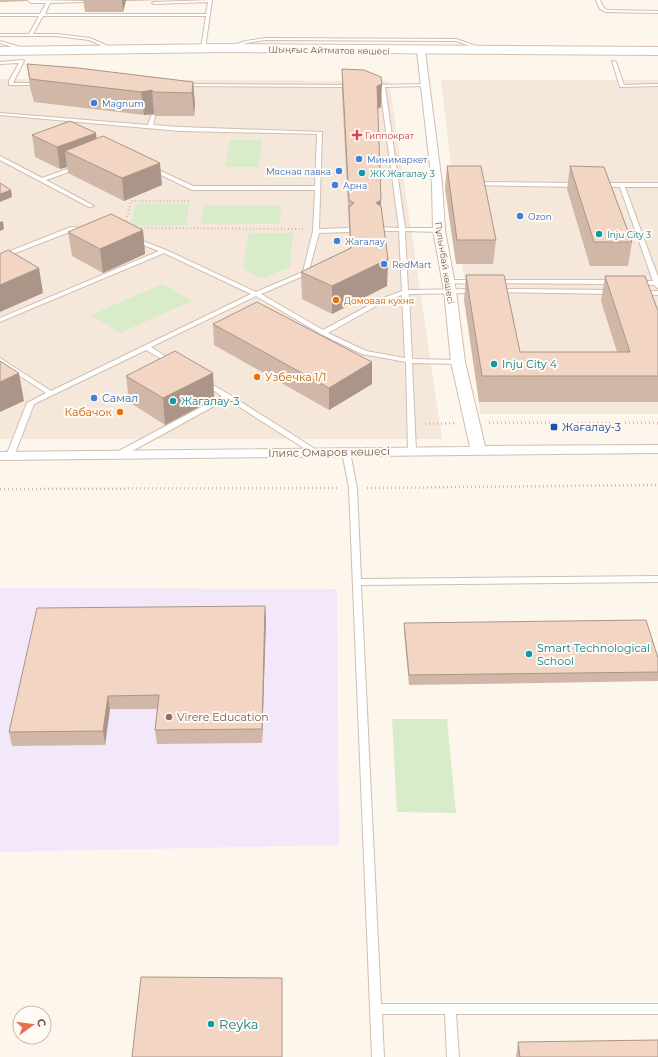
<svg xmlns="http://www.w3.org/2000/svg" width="658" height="1057" viewBox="0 0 658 1057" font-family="Montserrat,sans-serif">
  <rect width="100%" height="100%" fill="#fdf6ec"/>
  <g fill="#f5e8da">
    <polygon points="0,79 389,81 442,439 0,439"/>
    <polygon points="441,80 658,80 658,414 480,414"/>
  </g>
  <polygon fill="#f3e8fa" points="0,588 337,589 339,845 0,852"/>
  <g fill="#d8ecc9">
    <polygon points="230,140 262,140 259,167 225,167"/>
    <polygon points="189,203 187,225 131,226 135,204"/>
    <polygon points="204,205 281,206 280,224 201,224"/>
    <polygon points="293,233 290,267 261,279 243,269 248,234"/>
    <polygon points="162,284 192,301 120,333 91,315"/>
    <polygon points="392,719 447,719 456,813 397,812"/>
  </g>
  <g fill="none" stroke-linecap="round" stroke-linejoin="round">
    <defs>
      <g id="lane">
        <polygon points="28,0 85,1 83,2 50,3 45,14 206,14 208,2 154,4 152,3 154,2 212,0 205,49 203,50 201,49 206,16 43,16 33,34 56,34 90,38 115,49 115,51 113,51 89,40 56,36 0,36 0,34 29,34 39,16 0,16 0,14 40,14 46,3 31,3"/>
        <polygon points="596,0 600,0 603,7 607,10 658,11 658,13 606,12 600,9"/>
        <polygon points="265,38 456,39 485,49 481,50 456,41 265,40 247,43 229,48 227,47 246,41"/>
        <polygon points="0,41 27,49 27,50 25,51 0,43"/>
        <polygon points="22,60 24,61 13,83 41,83 41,85 9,85 9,81 19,63 0,64 0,62"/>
        <polygon points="612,61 616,62 624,85 658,84 658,86 620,87"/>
        <polygon points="181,84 351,85 353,86 351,87 183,86 181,85"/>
        <path d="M428 84V85L426 86 385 87 405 228H439L442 230 439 232 405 231 408 290 475 289 478 291 475 293 409 294 412 359 458 360 461 362 458 364 412 363 416 451 415 453H409L408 451 406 362 362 354 321 334 256 296 151 347 174 362V364H170L146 350 34 404 14 456 13 458H7L6 456 27 403 46 393 0 363V358L51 391 251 294 164 253 2 321 0 322V318L159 251 133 241V239L135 238 166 250 256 292 303 272 313 231 315 190H192L149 169 154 168 193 186H315L317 134 180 131 0 115V113L148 125 151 116 153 115 155 116 153 125 180 127 322 132 319 229 349 228 352 230 349 232 319 233 308 274 261 294 323 330 381 299 402 291 399 231H380L377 229 380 227 399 228 380 87H371L369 86 371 85ZM402 295 405 358 366 351 328 333 385 301Z"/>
        <polygon points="0,156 42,178 76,166 80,166 80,168 46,180 94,206 89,207 0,160"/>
        <polygon points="475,182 578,183 581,185 578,187 473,185 473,183"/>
        <polygon points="658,183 658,187 625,187 658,277 658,288 656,287 654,285 637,285 634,283 637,281 653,281 620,187 601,187 598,185 601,183"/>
        <polygon points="71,227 85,228 88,230 85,232 72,231 0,259 0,255"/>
        <polygon points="448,280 475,280 478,282 475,284 446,283 446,281"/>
        <polygon points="495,280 613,280 616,282 613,284 493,283 493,281"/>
        <polygon points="496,289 613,290 616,292 613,294 494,292 494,290"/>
        <polygon points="640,291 658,291 658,295 638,294 637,293"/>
        <polygon points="204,380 230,395 320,452 316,454 313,454 227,399 123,456 117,456 116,454 117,452 222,396 202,383 201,382"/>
        <polygon points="343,450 346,450 350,452 357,488 361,579 658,576 658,582 361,585 381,1004 658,1004 658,1014 456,1014 459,1057 447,1057 445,1014 382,1014 384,1057 372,1057 349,488 342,452"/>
      </g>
      <polygon id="street" points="421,48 425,51 442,184 445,230 456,291 465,362 485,446 658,445 658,453 0,460 0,452 470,447 451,362 444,291 433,230 432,184 417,51"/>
      <polygon id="secondary" points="225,44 658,47 658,55 225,52 0,55 0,47"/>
    </defs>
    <use href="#lane" stroke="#d1beb0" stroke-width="2"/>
    <use href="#street" stroke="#d1beb0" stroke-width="2"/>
    <use href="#secondary" stroke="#d6c0b0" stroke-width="2"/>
    <g stroke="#d9b8a5" stroke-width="2" stroke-dasharray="1 2.5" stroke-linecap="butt">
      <polyline points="125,224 131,201 190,201"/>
      <polyline points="141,228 304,229"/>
    </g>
    <g stroke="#d9b8a5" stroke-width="2.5" stroke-dasharray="1 3" stroke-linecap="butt">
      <polyline points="489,423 658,423"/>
      <polyline points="425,424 454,423"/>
      <polyline points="367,488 658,485"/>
      <polyline points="0,489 340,488"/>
    </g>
    <use href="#lane" fill="#fff" fill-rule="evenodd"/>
    <use href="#street" fill="#fff" fill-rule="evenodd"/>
    <use href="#secondary" fill="#fff" fill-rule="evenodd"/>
  </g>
  <g fill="#d1b7a8">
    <polygon points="0,0 27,0 27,1 0,2"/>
    <polygon points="83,0 164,0 126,1 123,12 85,12"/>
    <polygon points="27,64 193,82 195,105 194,116 156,116 154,114 144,115 34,102 30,87"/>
    <polygon points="342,69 381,107 377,109 381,206 388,259 387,286 332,314 302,299 301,272 350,248 349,227 342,92"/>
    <polygon points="96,133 96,139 162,185 124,201 68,173 67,167 60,169 35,157 32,135"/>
    <polygon points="447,166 496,240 493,264 456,264 445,189"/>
    <polygon points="570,166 632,242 628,266 590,266 567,189"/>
    <polygon points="143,230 145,254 103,273 72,256 68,232"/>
    <polygon points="466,275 520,352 617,352 601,301 605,276 658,311 658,402 479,402 464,300"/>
    <polygon points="213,324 372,362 372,384 329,410 214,345"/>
    <polygon points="213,373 214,399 165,425 129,402 126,376"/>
    <polygon points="265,606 266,619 262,743 157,744 155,730 157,709 110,709 105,745 12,746 9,732"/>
    <polygon points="404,623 658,658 658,681 409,685 404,632"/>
    <polygon points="518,1042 658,1057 516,1057"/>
  </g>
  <g fill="#aa9588">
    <polygon points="122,0 126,0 123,12"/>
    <polygon points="193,82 195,105 194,116 192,93"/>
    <polygon points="382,84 381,107 376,110 377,86"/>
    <polygon points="152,90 154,114 144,115 141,92"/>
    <polygon points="96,133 98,155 65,151 67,167 60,169 57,147"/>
    <polygon points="160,163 162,185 124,201 122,178"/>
    <polygon points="11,190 12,197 0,202 0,194"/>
    <polygon points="381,200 380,226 376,203"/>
    <polygon points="3,221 4,229 0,231 0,222"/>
    <polygon points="143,230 145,254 103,273 100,249"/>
    <polygon points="388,259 387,286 332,314 332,286"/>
    <polygon points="39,268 43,293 0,312 0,285"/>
    <polygon points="372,362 372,384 329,410 329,388"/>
    <polygon points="19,373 24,401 0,412 0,382"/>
    <polygon points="213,373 214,399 165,425 163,398"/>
    <polygon points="265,606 266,619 262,743 262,729"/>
    <polygon points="108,696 110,709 105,745 103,731"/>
  </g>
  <g fill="#f3d5c3" stroke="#aa9588">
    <polygon points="27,64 78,68 193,82 192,93 154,92 152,90 141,92 30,79"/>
    <polygon points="342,69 364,70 381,77 382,84 377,86 381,200 376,203 381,206 388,259 332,286 301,272 351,248 349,207 354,203 349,200"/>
    <polygon points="70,121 96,133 57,147 32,135"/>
    <polygon points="103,136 160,163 122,178 65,151"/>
    <polygon points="447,166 481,166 496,240 457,240"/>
    <polygon points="570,166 604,167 632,242 594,242"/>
    <polygon points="0,183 11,190 0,194"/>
    <polygon points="111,214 143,230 100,249 68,232"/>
    <polygon points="8,250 39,268 0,285 0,254"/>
    <polygon points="466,275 504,275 520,352 630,352 605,276 645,276 658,311 658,376 482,376"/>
    <polygon points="257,302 372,362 329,388 213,324"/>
    <polygon points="175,351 213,373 163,398 126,376"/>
    <polygon points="0,361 19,373 0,382"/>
    <polygon points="265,606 262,729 155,730 159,695 108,696 103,731 9,732 37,608"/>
    <polygon points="646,620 658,658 658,672 409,675 404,623"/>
    <polygon points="141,977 282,978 282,1057 132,1057"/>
    <polygon points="658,1040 658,1057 520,1057 518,1042"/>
  </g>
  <g fill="#3f7fe0" stroke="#fffaf3" stroke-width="1.5">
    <circle cx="94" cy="103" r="4"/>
    <circle cx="359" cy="159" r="4"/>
    <circle cx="339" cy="171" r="4"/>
    <circle cx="335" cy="185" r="4"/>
    <circle cx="520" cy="216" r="4"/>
    <circle cx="337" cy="241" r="4"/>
    <circle cx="384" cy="264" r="4"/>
    <circle cx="94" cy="398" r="4"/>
  </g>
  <path fill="#e0444e" stroke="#fffaf3" stroke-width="1.5" d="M355 129h4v4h4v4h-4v4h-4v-4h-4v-4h4z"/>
  <g fill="#0f9aa8" stroke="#fffaf3" stroke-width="1.5">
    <circle cx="362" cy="173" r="4"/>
    <circle cx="599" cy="234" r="4"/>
    <circle cx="494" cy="364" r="4"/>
    <circle cx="173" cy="401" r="4"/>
    <circle cx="529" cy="654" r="4"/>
    <circle cx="211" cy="1024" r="4"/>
  </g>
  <g fill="#e8710a" stroke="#fffaf3" stroke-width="1.5">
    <circle cx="336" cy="300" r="4"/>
    <circle cx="257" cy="377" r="4"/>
    <circle cx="120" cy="412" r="4"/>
  </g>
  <rect fill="#1a4fb4" stroke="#fffaf3" stroke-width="1.5" x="550" y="423" width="8" height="8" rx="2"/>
  <circle fill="#8d6e63" stroke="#fffaf3" stroke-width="1.5" cx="169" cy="717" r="4"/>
  <g text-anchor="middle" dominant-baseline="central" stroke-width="4" stroke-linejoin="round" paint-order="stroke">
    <g font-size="9" fill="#7a5c4d" stroke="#fffaf3">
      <text transform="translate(329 50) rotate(1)">Шыңғыс Айтматов көшесі</text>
      <text transform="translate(445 263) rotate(81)">Пұлынбай көшесі</text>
    </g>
    <g font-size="9" fill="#366cbe" stroke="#fffaf3" text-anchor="start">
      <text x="102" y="103">Magnum</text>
      <text x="367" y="159">Минимаркет</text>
      <text x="331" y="171" text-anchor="end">Мясная лавка</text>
      <text x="343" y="185">Арна</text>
      <text x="528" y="216">Ozon</text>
      <text x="345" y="241">Жагалау</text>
      <text x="392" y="264">RedMart</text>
    </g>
    <g font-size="9" fill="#be3a42" stroke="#fffaf3" text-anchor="start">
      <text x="365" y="135">Гиппократ</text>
    </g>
    <g font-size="9" fill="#0d838f" stroke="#fffaf3" text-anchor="start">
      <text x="370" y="173">ЖК Жагалау 3</text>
      <text x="607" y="234">Inju City 3</text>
    </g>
    <g font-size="9" fill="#c56008" stroke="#fffaf3" text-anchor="start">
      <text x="344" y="300">Домовая кухня</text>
    </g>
    <g font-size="11" fill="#0d838f" stroke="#fffaf3" text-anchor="start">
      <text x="502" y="364">Inju City 4</text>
      <text x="181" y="401">Жагалау-3</text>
      <text x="537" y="648">Smart Technological<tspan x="537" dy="13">School</tspan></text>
    </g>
    <g font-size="11" fill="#c56008" stroke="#fffaf3" text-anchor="start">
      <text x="265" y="377">Узбечка 1/1</text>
      <text x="112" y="412" text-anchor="end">Кабачок</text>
    </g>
    <g font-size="11" fill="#366cbe" stroke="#fffaf3" text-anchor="start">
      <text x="102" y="398">Самал</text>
    </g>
    <g font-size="11" fill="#164399" stroke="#fffaf3" text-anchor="start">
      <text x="562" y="427">Жағалау-3</text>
    </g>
    <g font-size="11" fill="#7a5c4d" stroke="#fffaf3">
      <text transform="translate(329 452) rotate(-1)">Ілияс Омаров көшесі</text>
    </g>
    <g font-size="11" fill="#785e54" stroke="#fffaf3" text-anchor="start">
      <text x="177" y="717">Virere Education</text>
    </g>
    <g font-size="13" fill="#0d838f" stroke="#fffaf3" text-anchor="start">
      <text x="219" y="1024">Reyka</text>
    </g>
  </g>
  <g transform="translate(32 1025) rotate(76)"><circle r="19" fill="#fffaf3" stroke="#cabbb1"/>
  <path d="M0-3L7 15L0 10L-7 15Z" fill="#e76f51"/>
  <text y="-6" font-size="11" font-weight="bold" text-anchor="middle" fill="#7a5c4d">С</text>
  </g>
</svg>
